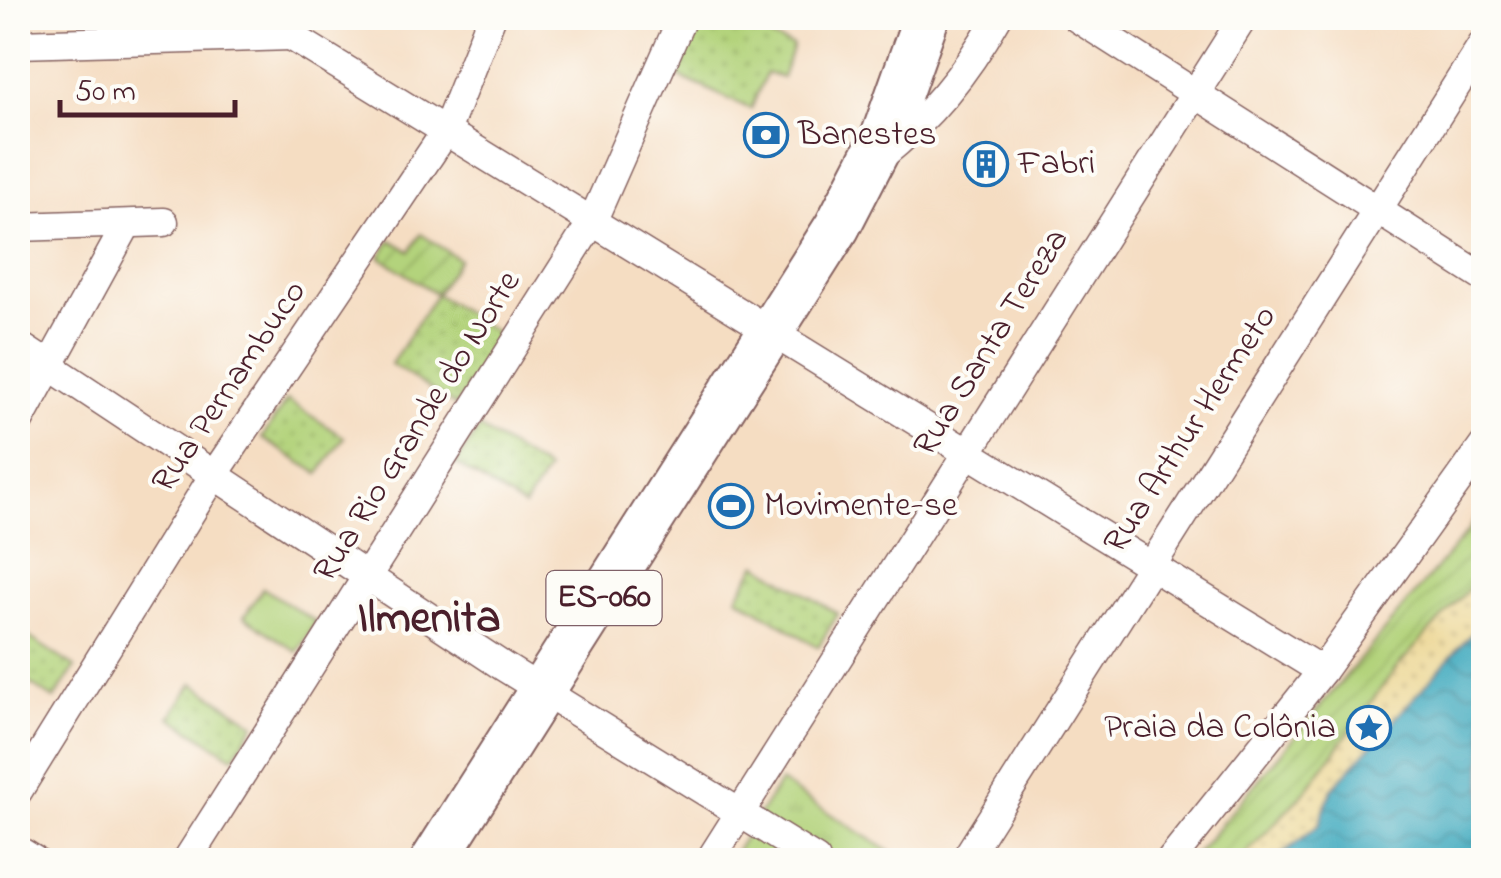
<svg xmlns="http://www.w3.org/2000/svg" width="1501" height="878" viewBox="0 0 1501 878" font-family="'Indie Flower',sans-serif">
  <defs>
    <pattern id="grass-dots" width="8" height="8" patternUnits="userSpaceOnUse" patternTransform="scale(2.5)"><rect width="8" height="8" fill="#b3d37b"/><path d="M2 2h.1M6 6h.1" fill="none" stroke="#9bb56a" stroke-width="1.8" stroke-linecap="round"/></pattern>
    <pattern id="sand-dots" width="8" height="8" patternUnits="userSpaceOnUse" patternTransform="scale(2.5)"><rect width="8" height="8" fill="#eeda9e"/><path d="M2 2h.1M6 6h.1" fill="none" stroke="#cebb88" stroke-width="1.8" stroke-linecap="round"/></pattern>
    <pattern id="park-tufts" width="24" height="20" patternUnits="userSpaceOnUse" patternTransform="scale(2.5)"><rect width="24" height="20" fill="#b3d37b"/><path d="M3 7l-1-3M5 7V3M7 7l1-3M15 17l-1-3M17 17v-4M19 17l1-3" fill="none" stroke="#9bb56a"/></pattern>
    <pattern id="garden-furrows" width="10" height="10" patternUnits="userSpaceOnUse" patternTransform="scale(2.5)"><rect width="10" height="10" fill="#b3d37b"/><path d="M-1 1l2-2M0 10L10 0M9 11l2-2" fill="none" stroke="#9bb56a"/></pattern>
    <pattern id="water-waves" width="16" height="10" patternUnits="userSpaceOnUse" patternTransform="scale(2.5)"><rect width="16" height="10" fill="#3ea9be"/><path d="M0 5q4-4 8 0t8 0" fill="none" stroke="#36899b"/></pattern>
  </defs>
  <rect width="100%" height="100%" fill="#fdfcf7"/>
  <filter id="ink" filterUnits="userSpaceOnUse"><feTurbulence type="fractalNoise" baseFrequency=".01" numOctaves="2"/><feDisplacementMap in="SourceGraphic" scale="20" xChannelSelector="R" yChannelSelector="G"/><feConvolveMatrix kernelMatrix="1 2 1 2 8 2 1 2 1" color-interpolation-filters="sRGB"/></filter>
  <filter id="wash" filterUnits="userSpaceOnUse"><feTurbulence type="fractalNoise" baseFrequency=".0048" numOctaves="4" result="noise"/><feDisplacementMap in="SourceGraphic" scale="40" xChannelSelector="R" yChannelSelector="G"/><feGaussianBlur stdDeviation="2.25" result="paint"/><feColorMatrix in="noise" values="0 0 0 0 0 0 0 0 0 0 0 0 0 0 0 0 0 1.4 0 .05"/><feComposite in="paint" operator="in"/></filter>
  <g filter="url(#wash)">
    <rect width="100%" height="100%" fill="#f5ddc2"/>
    <g fill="url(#grass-dots)" stroke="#7e7953" stroke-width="2.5">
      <polygon points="697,18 777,18 770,37 793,46 782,78 766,73 751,109 676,75"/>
      <polygon points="436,294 502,336 456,406 391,364"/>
      <polygon points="287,400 344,437 319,474 262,438"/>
      <polygon points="479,428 547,470 524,507 456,464"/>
      <polygon points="757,564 838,614 818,647 737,597"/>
      <polygon points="18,630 75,667 54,699 18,676"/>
      <polygon points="193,683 255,724 233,757 170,717"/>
    </g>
    <polygon fill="url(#sand-dots)" stroke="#9c7c64" stroke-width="2.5" points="1483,573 1483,621 1333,789 1319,825 1275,860 1240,860 1307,789 1395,668"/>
    <polygon fill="url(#park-tufts)" stroke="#7e7953" stroke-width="2.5" points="780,782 903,860 730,860"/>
    <g fill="url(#garden-furrows)" stroke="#7e7953" stroke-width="2.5">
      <polygon points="421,234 459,259 436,294 380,257 391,240 410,251"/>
      <polygon points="1483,506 1483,573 1396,668 1307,789 1240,860 1191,860 1467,532"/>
    </g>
    <polygon fill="#b3d37b" stroke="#7e7953" stroke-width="2.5" points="263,588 316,622 297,652 244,617"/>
    <polygon fill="url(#water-waves)" stroke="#446474" stroke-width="2.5" points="1483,621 1483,860 1275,860 1319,825 1332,789"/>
  </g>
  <g filter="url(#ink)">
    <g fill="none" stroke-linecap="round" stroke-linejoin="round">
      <defs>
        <g id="minor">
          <polyline points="1077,18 1484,278"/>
          <polyline points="291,36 1322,671"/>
          <polyline points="18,44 291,36"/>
          <path d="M879 158C930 117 965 75 997 18"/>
          <polyline points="18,227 164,222"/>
          <polyline points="18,345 504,667 816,860"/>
          <polyline points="18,423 127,224"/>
          <polyline points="18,791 214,475 446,131 491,18"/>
          <polyline points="18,850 34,860"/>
          <polyline points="187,860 592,222 682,18"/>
          <polyline points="710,860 1243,18"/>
          <polyline points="965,860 1484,42"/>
          <polyline points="1171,860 1322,671 1484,445"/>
        </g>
        <polyline id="primary" points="434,860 837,227 884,136 926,18"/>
      </defs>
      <use href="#minor" stroke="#866260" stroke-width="31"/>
      <use href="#primary" stroke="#866260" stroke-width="49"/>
      <use href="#minor" stroke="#fff" stroke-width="28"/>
      <use href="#primary" stroke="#fff" stroke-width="45"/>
    </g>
  </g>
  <defs>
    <symbol id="bank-ring" viewBox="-11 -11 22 22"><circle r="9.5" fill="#fdfcf7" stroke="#1f6fb2" stroke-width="1.5"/><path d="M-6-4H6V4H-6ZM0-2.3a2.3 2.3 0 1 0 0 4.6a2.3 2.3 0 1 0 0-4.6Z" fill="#1f6fb2"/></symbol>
    <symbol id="building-ring" viewBox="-11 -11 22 22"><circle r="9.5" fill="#fdfcf7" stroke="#1f6fb2" stroke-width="1.5"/><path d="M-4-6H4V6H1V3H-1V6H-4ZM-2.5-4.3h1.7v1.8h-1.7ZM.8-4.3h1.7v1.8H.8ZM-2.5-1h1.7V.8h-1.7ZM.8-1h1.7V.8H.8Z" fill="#1f6fb2"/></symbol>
    <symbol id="stadium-ring" viewBox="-11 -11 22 22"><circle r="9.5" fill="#fdfcf7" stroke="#1f6fb2" stroke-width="1.5"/><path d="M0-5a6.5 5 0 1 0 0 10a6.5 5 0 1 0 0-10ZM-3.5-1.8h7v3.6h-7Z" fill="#1f6fb2"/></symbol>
    <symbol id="sight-ring" viewBox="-11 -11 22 22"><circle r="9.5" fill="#fdfcf7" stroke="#1f6fb2" stroke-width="1.5"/><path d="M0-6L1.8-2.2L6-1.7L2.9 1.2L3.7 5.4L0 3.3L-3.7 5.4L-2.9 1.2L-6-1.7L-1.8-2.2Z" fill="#1f6fb2"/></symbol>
  </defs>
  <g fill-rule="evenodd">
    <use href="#bank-ring" x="741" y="110" width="50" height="50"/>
    <use href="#building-ring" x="961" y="139" width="50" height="50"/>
    <use href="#stadium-ring" x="706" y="481" width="50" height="50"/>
    <use href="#sight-ring" x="1344" y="703" width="50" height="50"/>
  </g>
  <g text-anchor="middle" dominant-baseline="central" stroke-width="8" stroke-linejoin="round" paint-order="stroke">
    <rect fill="#fdfcf7" stroke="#806168" stroke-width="2.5" x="546.5" y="571" width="115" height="54" rx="8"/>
    <g font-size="32" font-weight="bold" fill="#4a1f2b">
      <text x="604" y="598">ES-060</text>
    </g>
    <g font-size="35" fill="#4a1f2b" stroke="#fdfcf7" text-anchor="start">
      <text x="798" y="135">Banestes</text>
      <text x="1018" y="164">Fabri</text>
      <text x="764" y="506">Movimente-se</text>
      <text x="1336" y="728" text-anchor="end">Praia da Colônia</text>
    </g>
    <g font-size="35" fill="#4a1f2b" stroke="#fdfcf7">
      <text transform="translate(992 343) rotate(-58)">Rua Santa Tereza</text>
      <text transform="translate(230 387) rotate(-56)">Rua Pernambuco</text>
      <text transform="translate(418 427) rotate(-58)">Rua Rio Grande do Norte</text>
      <text transform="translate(1191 430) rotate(-57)">Rua Arthur Hermeto</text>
    </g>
    <g font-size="45" font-weight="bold" fill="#4a1f2b" stroke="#fdfcf7">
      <text x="429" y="620">Ilmenita</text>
    </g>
  </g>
  <rect width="1501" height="878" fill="none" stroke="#fdfcf7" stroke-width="60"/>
  <path d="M60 100v15h175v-15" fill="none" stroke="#4a1f2b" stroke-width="5"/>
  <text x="75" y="100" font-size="30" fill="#4a1f2b" stroke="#fdfcf7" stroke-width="8" paint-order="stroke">50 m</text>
</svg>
